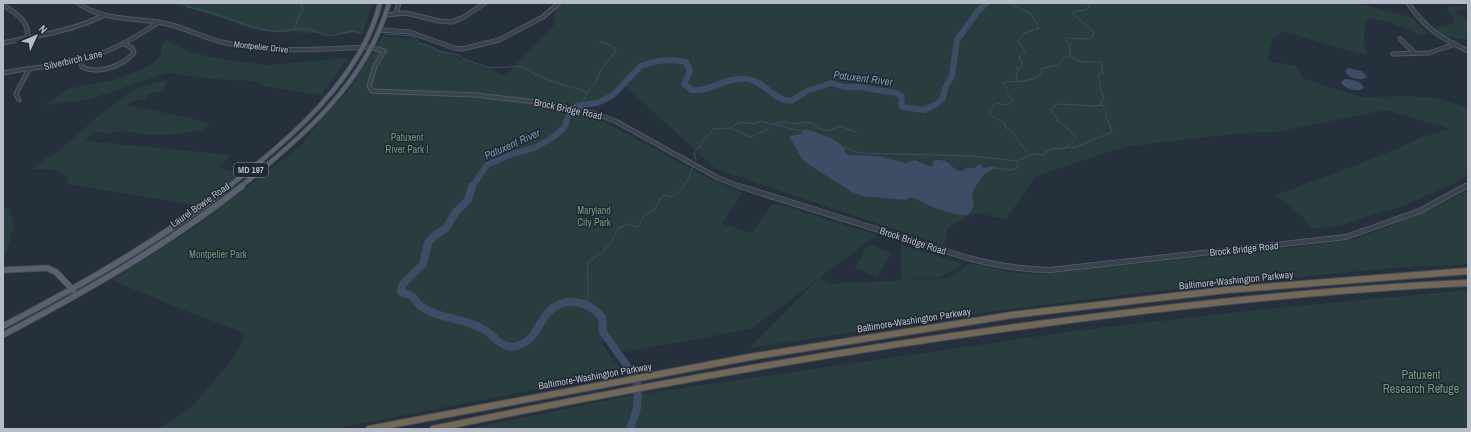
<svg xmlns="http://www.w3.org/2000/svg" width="1471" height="432" viewBox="0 0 1471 432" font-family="'Archivo Narrow',sans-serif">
  <rect width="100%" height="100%" fill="#26303d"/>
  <g fill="#293d3f">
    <path d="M172 3H373C368 13 367 24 362 34L274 32 251 29 225 19Z"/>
    <path d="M564 3H1356L1414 18 1416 23 1428 33 1421 35 1389 22 1370 18 1365 22 1364 42 1367 56 1282 31 1278 36 1273 38 1267 59 1272 62 1295 66 1304 79 1352 94 1364 97 1409 96 1436 98 1468 107V175L1451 185 1400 207 1381 212 1341 225 1313 229 1302 216 1275 195 1333 174 1399 148 1419 138 1451 129 1386 110 1276 132 1242 133 1130 146 1112 151 1036 176 1006 219 975 213 947 228 945 246 716 169 623 84C615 92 609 99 597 103 586 107 580 101 570 112L605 122 714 181 742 193 722 224 752 233 773 203 816 216H818L821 218 877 235 820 277 828 284 950 278 971 263 1009 272 1041 274 1297 247 1356 239 1433 209 1468 190V264L1392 268 1174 289 1008 309 749 348 818 279 751 329 625 352 610 343 600 341 614 361 625 372 333 429H154L165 425 193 406 231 361 242 343 245 335 240 331 186 311 112 280 197 226 303 144 310 133 344 95 356 79 383 35 410 39 505 76 554 25 555 9Z"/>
    <path d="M1468 5V9L1456 11 1455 13 1468 19V40C1453 37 1448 40 1436 29V27L1450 25 1454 19 1447 9 1449 7Z"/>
    <polygon points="167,41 190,52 219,59 266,65 348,58 321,95 265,86 254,81 214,79 167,73 90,99 45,105 67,89 115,80 150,66 161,55 162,44"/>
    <polygon points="167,80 162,91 147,94 146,99 132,101 126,106 172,114 209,123 202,130 179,134 153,135 121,131 111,133 94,132 85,141 231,155 219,167 243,176 204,206 67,184 69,178 57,170 32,169 47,157 54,155 100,115 129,93 139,87"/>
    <polygon points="3,207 9,208 14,226 7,250 3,258"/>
    <polygon points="868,244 891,253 878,277 855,268"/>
    <polygon points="901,245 963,264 939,278 901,280"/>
    <polygon points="1468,290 1468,429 468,429 628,396 1074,331 1256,310"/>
  </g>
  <g fill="#3c4d65">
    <path d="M1348 68 1362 71 1367 77C1360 82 1350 78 1345 72L1346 70Z"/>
    <path d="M1345 79C1352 79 1361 81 1364 88 1357 93 1346 89 1341 83L1342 81Z"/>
    <path d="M804 129C815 132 840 139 845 149L844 152 849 155 878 156 906 163 915 160 932 167 934 160C949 159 948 165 959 171H963L966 168H974L980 164H982V168L995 166V168L984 174 974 189 972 195 974 206 968 215C947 216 930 205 911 197L905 200 862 196 852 192 808 164 802 159 789 136 801 134Z"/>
  </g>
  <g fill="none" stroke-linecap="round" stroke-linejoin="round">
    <g stroke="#3c4d65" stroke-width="1">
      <path d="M188 3V7C197 9 207 11 216 14 240 22 269 37 295 29"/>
      <polyline points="300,3 303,9 298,17 295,29 308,29 325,35 334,35 354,31 361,33"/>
      <polyline points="1012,3 1011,4 1031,14 1039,28 1025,33 1018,40 1025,52 1019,57 1023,65 1021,68 1016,68 1019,71 1016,75 1017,80"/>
      <path d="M385 34 410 36 415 38 419 43 430 46 439 51 458 55 464 59 489 68 522 66C541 81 565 84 587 92L582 105"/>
      <polyline points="587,92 596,82 600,71 616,51 613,47 600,41"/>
      <polyline points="731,128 750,137 767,130 772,124 802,131"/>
      <polyline points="844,147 859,153 972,156 1017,161 1033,154 1045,155 1045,152 1052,149 1076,147 1112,132 1106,117 1106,107 1100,105"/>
      <polyline points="1064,149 1073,142 1076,136 1058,121 1051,109 1058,104 1097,106 1100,105 1104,97 1101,91 1098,74 1103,73 1101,62 1081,62 1070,56"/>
      <path d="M1028 154 1012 132 1005 127 1006 124 990 115 989 112 995 103 1008 105 1013 100 1006 92 1007 89 1003 84 1004 82C1017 81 1030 83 1041 74V69L1057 65 1064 58 1070 55V44L1065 40 1067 38 1089 39 1094 35 1093 31 1073 14 1074 11 1086 10 1089 7 1087 3"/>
      <polyline points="696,160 694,151 701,146 703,139 708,137 713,129 731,128 740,122 753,124 761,121 772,124 781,122 799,124 803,122 813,123 818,128 828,131 840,126 856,132"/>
      <polyline points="994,168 1012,170 1018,167 1017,161"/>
      <path d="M586 303C592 289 584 275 589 261L603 252 612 241 618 228 628 224 636 227 639 225 644 216 654 210 663 195 670 197C683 193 688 179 693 167"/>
    </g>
    <path stroke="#3c4d65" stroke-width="6" d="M472 187 487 165 512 154 534 148 552 138 564 128 570 112 576 106 597 103 612 96 641 66 657 61 673 60 686 62 690 71 684 84 692 90C711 92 724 77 747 79 764 81 772 99 791 101L807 91 831 83 844 87H859L896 93 902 96 901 104 903 107 924 110 937 104 943 98 945 88 952 76 957 40 978 11 987 3"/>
    <path stroke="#3c4d65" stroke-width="8" d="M472 186 468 200 456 212 446 228 433 237 428 243 423 264 402 285 401 292C404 294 409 294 412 296 415 299 417 303 420 306 425 309 431 312 436 314 452 319 468 321 483 329 495 335 501 350 516 346 533 343 537 326 547 314 563 295 587 300 602 317L603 332 635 377 638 386 637 408 630 429"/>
    <defs>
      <g id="minor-far1">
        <path d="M78 3C104 22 138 17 168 24 188 29 206 39 226 43 274 54 322 49 371 47L384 51 375 66 369 86 372 91 476 95 545 103 594 113 617 122 718 178 741 187"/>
        <path d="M1408 3C1425 28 1441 38 1468 51"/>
        <path d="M3 5C15 13 30 21 27 37"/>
        <polyline points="396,13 399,3"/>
        <polyline points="386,15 406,13 439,21 452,22 462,18 485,3"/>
        <polyline points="380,30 410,32 454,48 462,49 499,40 543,17 559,3"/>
        <polyline points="1400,39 1415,53"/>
        <path d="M3 43C37 35 70 32 102 16"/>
        <polyline points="1393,54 1429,53 1455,44"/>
        <path d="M80 60 82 67C99 75 122 66 134 53L132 48 124 44"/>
        <path d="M3 73C26 68 50 67 73 62 105 55 132 40 159 22"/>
        <polyline points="19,100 16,94 29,69"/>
        <polyline points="1464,187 1468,185"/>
      </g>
      <path id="minor" d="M739 186 968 258C995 265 1022 270 1050 270L1346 237 1420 211 1466 186"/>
      <g id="major-far1">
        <path d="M228 187C287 142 362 78 380 3"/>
        <path d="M240 187C302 138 367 82 389 3"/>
      </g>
      <g id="major">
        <polyline points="3,270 47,268 56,272 73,290"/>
        <path d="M3 326C82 285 159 241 230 186"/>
        <path d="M3 335C86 291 168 245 242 186"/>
      </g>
      <g id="highway">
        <polyline points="369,429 750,357 1012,315 1226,290 1468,271"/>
        <path d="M433 429C634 387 836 351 1039 324 1182 305 1324 289 1468 283"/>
      </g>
    </defs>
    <use href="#minor-far1" stroke="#58606b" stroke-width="5"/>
    <use href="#minor" stroke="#58606b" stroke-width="6"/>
    <use href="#major-far1" stroke="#434b56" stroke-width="5.5"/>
    <use href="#major" stroke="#434b56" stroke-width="7"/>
    <use href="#highway" stroke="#454d58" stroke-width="8"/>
    <use href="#minor-far1" stroke="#3a424d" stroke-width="3.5"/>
    <use href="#minor" stroke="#3a424d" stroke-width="4.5"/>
    <use href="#major-far1" stroke="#58616d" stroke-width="4"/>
    <use href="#major" stroke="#58616d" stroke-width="5.5"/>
    <use href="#highway" stroke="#736857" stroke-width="6"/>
  </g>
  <g text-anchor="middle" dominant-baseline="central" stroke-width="3" stroke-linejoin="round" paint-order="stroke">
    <g font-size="9" fill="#b6bdc8" stroke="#1f2732">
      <text transform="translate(261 47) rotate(6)">Montpelier Drive</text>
    </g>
    <rect fill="#1f2732" stroke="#89909b" stroke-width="1" x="234" y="163" width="34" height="14" rx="3"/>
    <g font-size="9" font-weight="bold" fill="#b6bdc8">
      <text x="251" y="170">MD 197</text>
    </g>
    <g font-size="10" fill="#b6bdc8" stroke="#1f2732">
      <text transform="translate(73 60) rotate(-13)">Silverbirch Lane</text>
      <text transform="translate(568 109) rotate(12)">Brock Bridge Road</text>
      <text transform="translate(200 205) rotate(-35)">Laurel Bowie Road</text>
      <text transform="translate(913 241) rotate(18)">Brock Bridge Road</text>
      <text transform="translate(1244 249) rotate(-6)">Brock Bridge Road</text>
      <text transform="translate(1236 280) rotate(-6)">Baltimore-Washington Parkway</text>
      <text transform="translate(914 320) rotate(-9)">Baltimore-Washington Parkway</text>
      <text transform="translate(595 376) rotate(-10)">Baltimore-Washington Parkway</text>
    </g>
    <g font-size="10" fill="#6e9878" stroke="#1f2732">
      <text x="407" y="137">Patuxent<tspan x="407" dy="12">River Park I</tspan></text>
      <text x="594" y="210">Maryland<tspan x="594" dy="12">City Park</tspan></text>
      <text x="218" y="254">Montpelier Park</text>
    </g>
    <g font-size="11" font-style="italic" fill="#7f93ae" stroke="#1f2732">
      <text transform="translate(863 78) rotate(7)">Patuxent River</text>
      <text transform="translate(512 144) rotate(-24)">Patuxent River</text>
    </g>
    <g font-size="12" fill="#6e9878" stroke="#1f2732">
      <text x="1421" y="375">Patuxent<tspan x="1421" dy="14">Research Refuge</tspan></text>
    </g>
  </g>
  <rect width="1471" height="432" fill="none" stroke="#b6bdc8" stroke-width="8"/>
  <g transform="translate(36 36) rotate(46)" stroke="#1f2732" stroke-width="3" paint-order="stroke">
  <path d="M0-3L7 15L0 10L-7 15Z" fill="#b6bdc8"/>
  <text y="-6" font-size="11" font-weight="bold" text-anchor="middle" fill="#b6bdc8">N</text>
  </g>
</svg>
